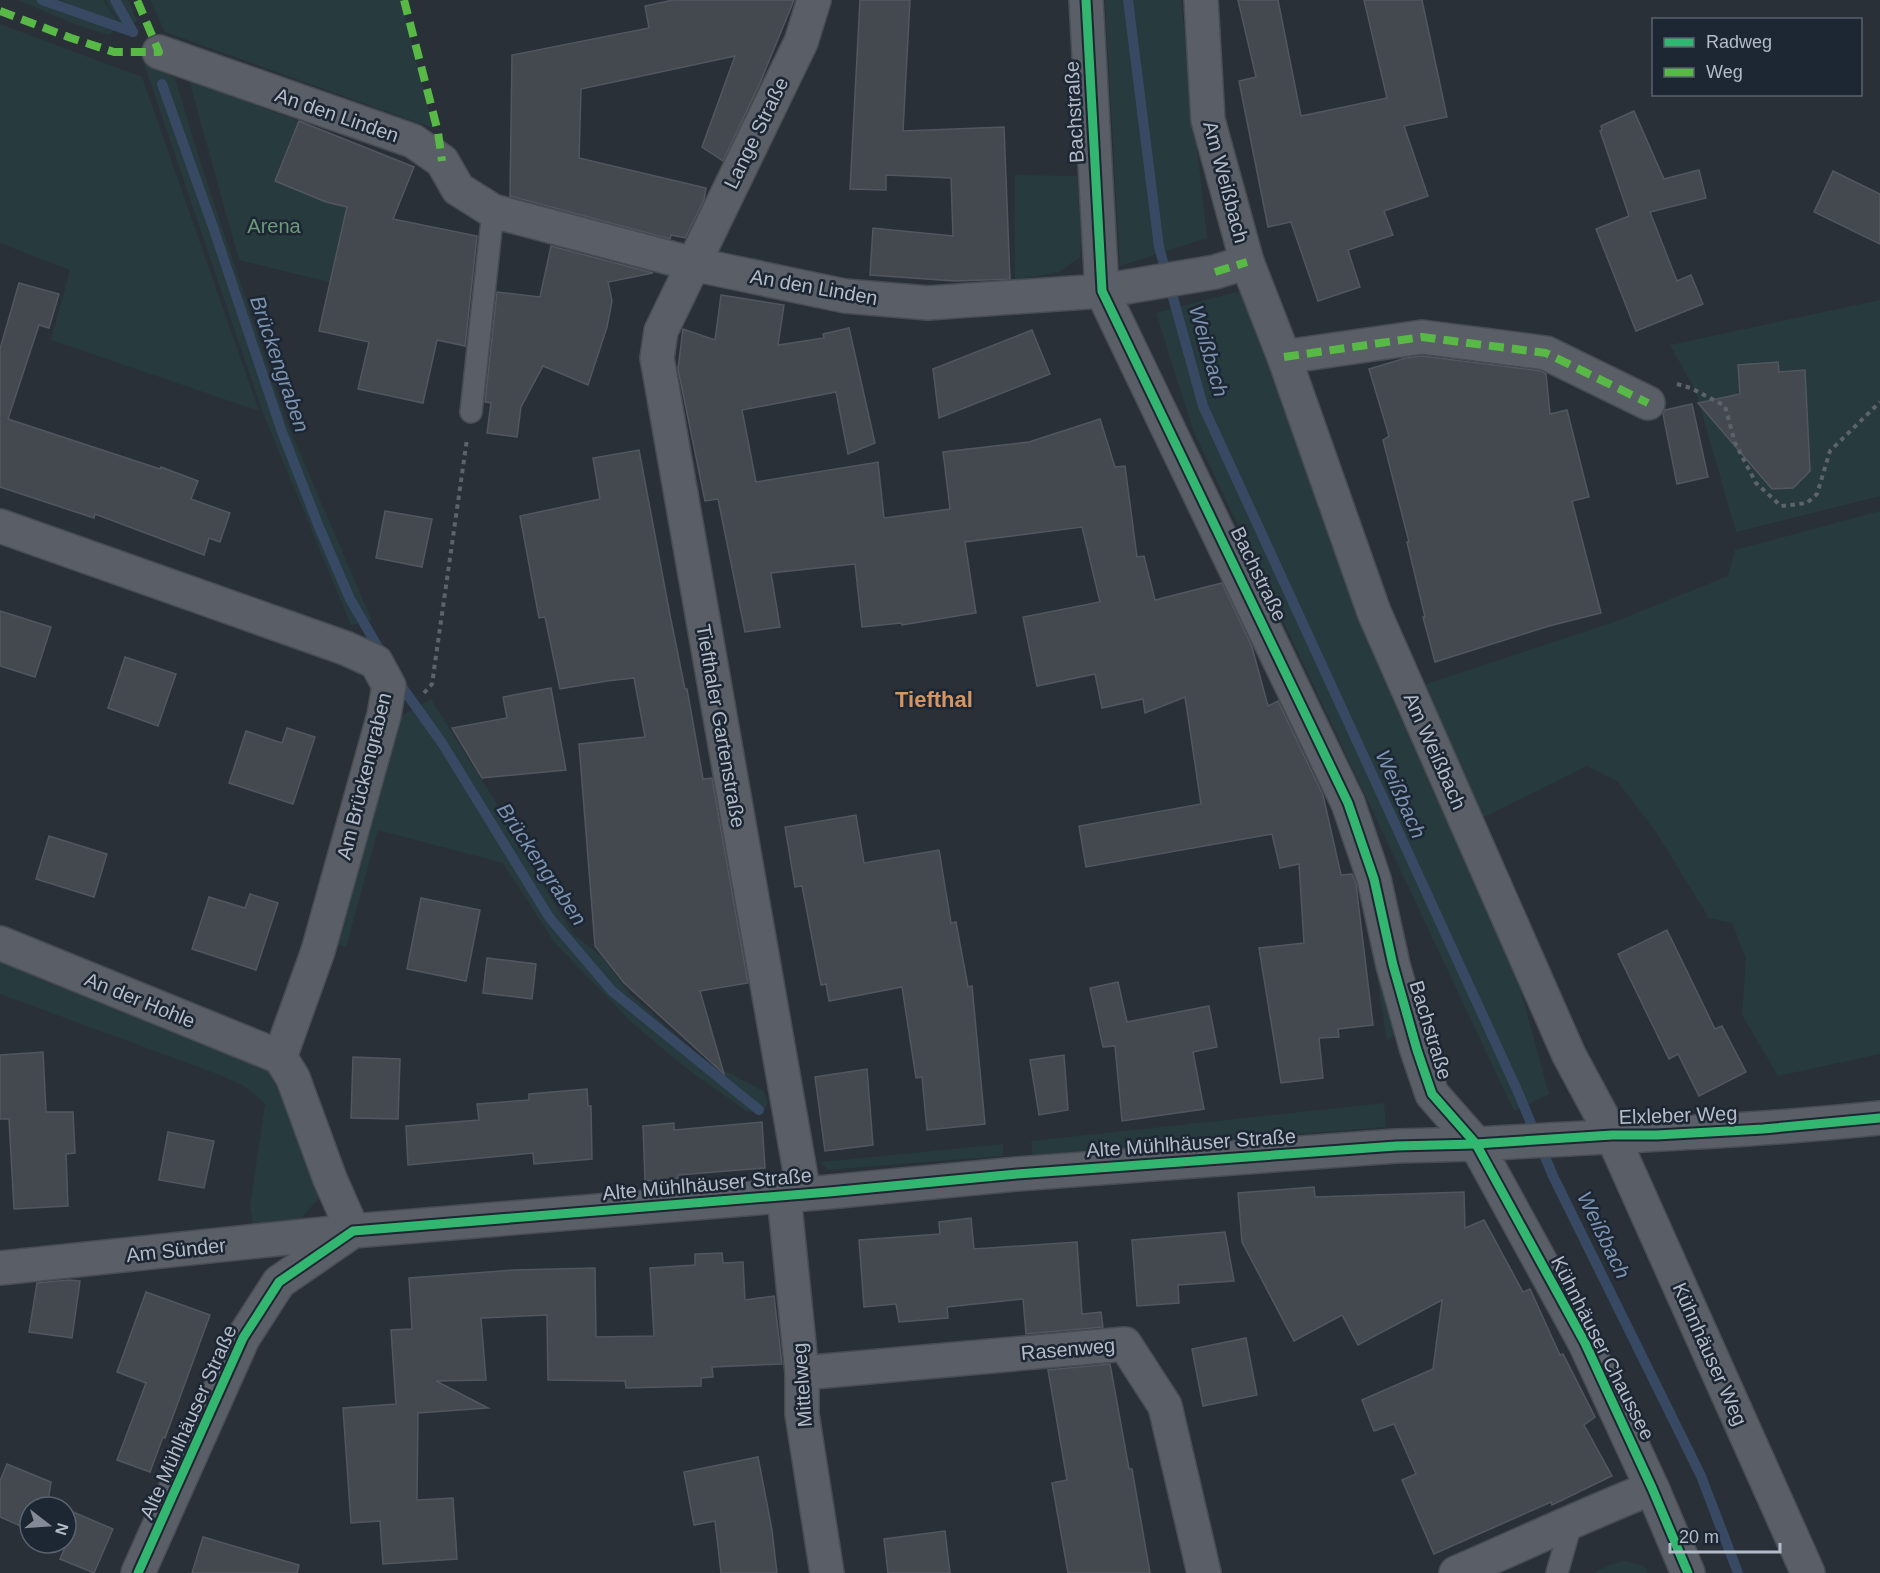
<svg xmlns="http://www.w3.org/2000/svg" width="1880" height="1573" viewBox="0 0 1880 1573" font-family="Arial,sans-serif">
  <rect width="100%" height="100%" fill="#2a3038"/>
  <g fill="#273a3e" fill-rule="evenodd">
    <polygon points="18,0 53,0 117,28 109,35 74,24"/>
    <polygon points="59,0 103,0 123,29"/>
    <polygon points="105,0 128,0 137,21 125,30"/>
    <polygon points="150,0 401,0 433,128 165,32"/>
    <polygon points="1105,0 1181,0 1207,238 1120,266"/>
    <polygon points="0,24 142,77 259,411 51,340 70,270 0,243"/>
    <polygon points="143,61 175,78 198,155 285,418 372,621 351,625 263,413"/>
    <polygon points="189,80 298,121 274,181 325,202 357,210 342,255 336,254 329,282 239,260"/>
    <polygon points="1015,175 1077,176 1081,235 1080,257 1059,272 1015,280"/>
    <polygon points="1240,291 1281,402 1515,970 1549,1094 1514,1111 1193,430 1156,313"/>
    <path d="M1880 300V496L1736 532 1696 392 1670 345ZM1777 362 1779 372 1804 370 1810 471 1793 488 1772 489 1758 473 1738 365Z"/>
    <polygon points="1880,511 1880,1054 1778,1076 1742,1015 1746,959 1732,923 1709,918 1656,832 1617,781 1587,766 1482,818 1423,685 1614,622 1728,576 1735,550"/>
    <polygon points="431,699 505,817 530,863 573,934 601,956 628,992 701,1058 763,1091 768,1103 762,1114 746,1111 686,1068 632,1023 554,942 503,863 378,830 346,947 329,942 388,724"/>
    <polygon points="0,951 275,1063 324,1181 318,1199 292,1229 267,1232 253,1223 250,1207 265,1104 246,1087 220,1075 0,994"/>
    <polygon points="1377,978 1381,979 1394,1034 1387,1041"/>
    <polygon points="1384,1103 1386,1127 1033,1155 1031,1141"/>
    <polygon points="1003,1144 1003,1156 828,1170 821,1162"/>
    <polygon points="1624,1561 1644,1566 1648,1573 1594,1573 1610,1565"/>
  </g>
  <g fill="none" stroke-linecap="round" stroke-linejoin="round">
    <g stroke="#384963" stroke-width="10">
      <polyline points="42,0 133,32"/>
      <polyline points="115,0 133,32"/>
      <polyline points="1128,0 1159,247 1203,406 1518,1092 1553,1176 1701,1476 1738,1573"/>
      <polyline points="162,84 213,227 282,432 319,527 350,599 379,649"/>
      <polyline points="402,687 442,743 549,917 612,991 759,1110"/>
    </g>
  </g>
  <g fill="#444950" stroke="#52575f" stroke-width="1.5">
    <polygon points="673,0 794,0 760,83 723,161 702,147 735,56 581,89 579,158 706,188 704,200 685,238 671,235 670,239 510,196 512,55 649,28 645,6"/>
    <polygon points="860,0 910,0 903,131 1004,127 1010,279 955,281 870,275 873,228 953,236 951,178 886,175 886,190 850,189"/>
    <polygon points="1238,0 1278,0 1301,116 1387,98 1364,0 1422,0 1447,117 1404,126 1428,196 1384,211 1393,235 1348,250 1360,287 1318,301 1291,222 1268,227 1239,81 1256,77"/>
    <polygon points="1634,111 1664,179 1699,170 1706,198 1650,212 1677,281 1691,275 1703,304 1636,331 1596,229 1629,216 1600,131 1602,130 1601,126"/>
    <polygon points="299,121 414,167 393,219 477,236 465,346 437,340 423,403 358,389 369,342 319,331 347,207 326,202 275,181"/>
    <polygon points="1833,171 1880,194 1880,244 1814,212"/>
    <polygon points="551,246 653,273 608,282 612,301 607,327 588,385 543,366 521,407 517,437 487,433 491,403 485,402 497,292 540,297"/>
    <polygon points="19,283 59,294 49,328 39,325 8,419 160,469 161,467 198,481 191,499 230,513 220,542 209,538 204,555 95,514 94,518 0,487 0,349"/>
    <polygon points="721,295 784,305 778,345 824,338 823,334 849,328 875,443 848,454 836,392 742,410 756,482 878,462 884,518 950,509 943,452 1029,442 1100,419 1115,467 1125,466 1137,557 1144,556 1155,600 1222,583 1252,647 1268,706 1278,701 1323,795 1341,875 1352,874 1356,884 1373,1025 1338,1029 1339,1037 1319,1038 1323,1078 1281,1083 1259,948 1304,943 1299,864 1280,868 1272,834 1086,867 1079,826 1201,804 1185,697 1145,713 1143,699 1102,708 1095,674 1037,686 1023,617 1100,602 1082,527 965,542 976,613 902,625 901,623 862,627 855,564 771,573 780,627 745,632 718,499 705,501 678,369 683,329 715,340"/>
    <polygon points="1032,330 1050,374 939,418 933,369"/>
    <polygon points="1422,356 1541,371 1546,374 1550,414 1567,410 1589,497 1572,501 1601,613 1549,626 1435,662 1423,617 1425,617 1407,542 1409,542 1383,440 1389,436 1369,369 1406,358"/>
    <polygon points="1778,362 1779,372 1805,370 1810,471 1793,488 1772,489 1698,403 1740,394 1738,365"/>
    <polygon points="1692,404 1708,477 1677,484 1663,414 1665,410"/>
    <polygon points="639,450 670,615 685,689 687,689 703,779 712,778 748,983 700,991 724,1074 624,983 595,946 579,744 645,737 634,678 607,681 560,689 545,617 539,618 520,516 600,499 593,458"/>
    <polygon points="385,511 432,519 422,567 376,558"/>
    <polygon points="0,611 51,627 35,677 0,666"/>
    <polygon points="125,657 176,674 158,726 108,708"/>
    <polygon points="551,688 566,770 482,778 452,728 507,718 503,697"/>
    <polygon points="287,728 315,737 293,804 229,783 246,731 282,743"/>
    <polygon points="856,815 864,863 939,850 951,923 956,922 968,987 972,986 985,1124 927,1130 922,1077 916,1078 902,987 829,1001 826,984 821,985 802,886 795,887 785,827"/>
    <polygon points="49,836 107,854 94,897 36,879"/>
    <polygon points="250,894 278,903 256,970 192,949 209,897 245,908"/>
    <polygon points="421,898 480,910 466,981 407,969"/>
    <polygon points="1667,930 1715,1029 1722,1026 1746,1072 1699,1096 1678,1054 1669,1059 1618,954"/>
    <polygon points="487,958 536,964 532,999 483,993"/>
    <polygon points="1118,982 1127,1022 1209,1006 1217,1047 1193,1052 1204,1109 1122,1121 1115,1046 1103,1047 1090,988"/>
    <polygon points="43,1052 46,1112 73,1112 75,1153 66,1154 68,1206 14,1209 9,1119 0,1119 0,1055"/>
    <polygon points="1064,1055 1068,1110 1039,1115 1030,1060"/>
    <polygon points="353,1057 400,1059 398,1119 351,1118"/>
    <polygon points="867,1069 873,1145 825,1151 815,1077"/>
    <polygon points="587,1089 588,1106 591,1106 592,1159 534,1164 533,1153 408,1165 406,1126 479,1120 477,1104 529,1100 529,1094"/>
    <polygon points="762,1122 765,1168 678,1175 678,1178 645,1181 643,1126 674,1123 674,1130"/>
    <polygon points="168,1132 214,1141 204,1188 159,1180"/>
    <polygon points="1314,1187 1315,1197 1464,1192 1465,1228 1484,1220 1523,1292 1530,1289 1560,1355 1563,1354 1595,1417 1584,1425 1612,1476 1552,1505 1551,1502 1434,1554 1402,1480 1416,1474 1394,1424 1374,1431 1362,1400 1433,1369 1442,1300 1358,1345 1342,1315 1294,1341 1242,1242 1238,1193"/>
    <polygon points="971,1218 974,1249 1077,1242 1082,1314 1101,1312 1103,1327 1026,1334 1023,1299 947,1307 948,1318 899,1322 896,1304 864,1307 859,1240 940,1234 939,1222"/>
    <polygon points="1225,1232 1234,1281 1178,1285 1179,1303 1137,1306 1132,1240"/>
    <polygon points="722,1253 723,1263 743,1262 745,1300 774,1296 782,1364 712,1367 713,1377 701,1378 701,1386 626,1388 625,1381 548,1380 547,1315 481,1318 486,1380 436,1381 488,1408 418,1413 417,1500 453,1498 457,1559 383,1564 380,1521 351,1523 343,1408 396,1404 391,1330 412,1329 409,1278 514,1270 595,1268 596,1337 654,1336 650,1268 695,1265 695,1254"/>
    <polygon points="69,1280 80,1281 72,1338 29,1332 37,1283"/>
    <polygon points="146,1292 210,1315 165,1438 163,1437 150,1472 117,1460 146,1383 117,1372"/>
    <polygon points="1246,1338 1257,1395 1203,1406 1192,1349"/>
    <polygon points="1110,1364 1129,1469 1132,1469 1150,1573 1068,1573 1052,1483 1067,1480 1048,1370"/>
    <polygon points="758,1457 772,1530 777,1573 721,1573 715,1521 694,1525 684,1472"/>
    <polygon points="7,1464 51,1482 47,1507 30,1507 30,1530 0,1517 0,1481"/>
    <polygon points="66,1509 113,1529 94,1573 60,1559 66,1545 60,1543 66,1543"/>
    <polygon points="945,1531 950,1573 888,1573 884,1539"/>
    <polygon points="203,1537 299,1565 297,1573 192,1573"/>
  </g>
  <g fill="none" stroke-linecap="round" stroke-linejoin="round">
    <defs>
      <g id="service">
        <polyline points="471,412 493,211"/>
        <polyline points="1557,1573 1572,1520"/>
      </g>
      <g id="minor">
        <polyline points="1086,0 1102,291 1348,803 1374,879 1393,965 1417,1050 1432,1094 1476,1144"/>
        <polyline points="1201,0 1208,120 1247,262 1284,357 1374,612 1569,1055 1612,1135 1808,1573"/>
        <polyline points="159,52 413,141 442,161 458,189 493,211 693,264 845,296 928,303 1102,291 1215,272 1247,262"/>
        <polyline points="1284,357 1422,337 1546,353 1648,403"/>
        <polyline points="0,526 345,648 376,662 389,686 384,715 318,951 280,1057 293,1078 330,1179 353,1231 0,1268"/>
        <polyline points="0,943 280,1057"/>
        <polyline points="804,1194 657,358 661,331 801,42 814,0"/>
        <polyline points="784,1196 802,1373 802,1414 827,1573"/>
        <polyline points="802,1373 1125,1344 1165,1406 1204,1573"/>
        <polyline points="138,1573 243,1338 279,1282 353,1231 829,1192 1017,1174 1396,1146 1476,1144"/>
        <path d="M1456 1573C1521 1545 1586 1514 1652 1488"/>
      </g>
      <path id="tertiary" d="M1688 1573 1652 1488 1585 1343 1476 1144C1611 1136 1746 1132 1880 1118"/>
    </defs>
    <use href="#service" stroke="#484c53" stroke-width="24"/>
    <use href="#minor" stroke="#484c53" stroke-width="36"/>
    <use href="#tertiary" stroke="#484c53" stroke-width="36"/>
    <g stroke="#5d636a" stroke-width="4" stroke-dasharray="4.5 4.5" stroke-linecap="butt">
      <polyline points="1677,384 1691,388 1725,406 1735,443 1756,483 1781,506 1807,503 1817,494 1830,451 1880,402"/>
      <polyline points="424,693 432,684 467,439"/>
    </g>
    <use href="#service" stroke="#5a5e66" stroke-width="21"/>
    <use href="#minor" stroke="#5a5e66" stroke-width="33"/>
    <use href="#tertiary" stroke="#5a5e66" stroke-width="33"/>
    <g stroke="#58b947" stroke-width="8" stroke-dasharray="15 8" stroke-linecap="butt">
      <polyline points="404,0 438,132 442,161"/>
      <polyline points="0,11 71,38 114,52 159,52 137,0"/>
      <polyline points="1215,272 1247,262"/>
      <polyline points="1284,357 1422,337 1546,353 1648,403"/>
    </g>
    <defs>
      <g id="cycleway">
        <polyline points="1086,0 1102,291 1348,803 1374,879 1393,965 1417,1050 1432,1094 1476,1144 1585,1343 1652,1488 1688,1573"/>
        <polyline points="138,1573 243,1338 279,1282 353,1231 829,1192 1017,1174 1396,1146 1476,1144 1612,1135 1657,1135 1763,1129 1880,1118"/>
      </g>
    </defs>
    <use href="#cycleway" stroke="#1d2633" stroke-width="13"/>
    <use href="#cycleway" stroke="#33b770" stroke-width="9"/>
  </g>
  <g text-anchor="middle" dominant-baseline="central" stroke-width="5" stroke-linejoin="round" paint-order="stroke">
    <g font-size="20" fill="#b4bcc9" stroke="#1d2633">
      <text transform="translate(1074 112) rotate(-93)">Bachstraße</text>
      <text transform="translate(337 115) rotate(19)">An den Linden</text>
      <text transform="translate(756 133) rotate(-64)">Lange Straße</text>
      <text transform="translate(1226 182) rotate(75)">Am Weißbach</text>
      <text transform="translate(814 287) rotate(10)">An den Linden</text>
      <text transform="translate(1259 574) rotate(64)">Bachstraße</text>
      <text transform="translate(721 726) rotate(80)">Tiefthaler Gartenstraße</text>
      <text transform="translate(1435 751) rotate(66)">Am Weißbach</text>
      <text transform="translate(364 776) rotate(-76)">Am Brückengraben</text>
      <text transform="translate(140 1000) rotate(22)">An der Hohle</text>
      <text transform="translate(1431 1030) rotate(73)">Bachstraße</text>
      <text transform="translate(1678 1115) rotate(-2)">Elxleber Weg</text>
      <text transform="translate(1191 1143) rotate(-4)">Alte Mühlhäuser Straße</text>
      <text transform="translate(707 1184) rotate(-5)">Alte Mühlhäuser Straße</text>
      <text transform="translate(176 1250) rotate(-6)">Am Sünder</text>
      <text transform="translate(1603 1348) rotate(63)">Kühnhäuser Chaussee</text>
      <text transform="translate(1068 1349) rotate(-5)">Rasenweg</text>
      <text transform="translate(1710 1354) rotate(66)">Kühnhäuser Weg</text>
      <text transform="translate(802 1385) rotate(-94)">Mittelweg</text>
      <text transform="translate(188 1422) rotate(-66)">Alte Mühlhäuser Straße</text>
    </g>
    <g font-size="20" fill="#6b9a76" stroke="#1d2633">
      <text x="274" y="226">Arena</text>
    </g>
    <g font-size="21" font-style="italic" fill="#7c92b1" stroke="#1d2633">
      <text transform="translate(1209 351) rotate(74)">Weißbach</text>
      <text transform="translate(280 364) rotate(71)">Brückengraben</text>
      <text transform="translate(1401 794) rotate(66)">Weißbach</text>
      <text transform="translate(542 864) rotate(56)">Brückengraben</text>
      <text transform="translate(1604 1235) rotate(64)">Weißbach</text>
    </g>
    <g font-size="22" font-weight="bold" fill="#d59563" stroke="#1d2633">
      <text x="934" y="699">Tiefthal</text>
    </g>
  </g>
  <rect x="1652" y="18" width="210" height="78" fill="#1d2633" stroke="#59626f" stroke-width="1.5"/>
  <rect x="1664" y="38" width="30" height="9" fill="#33b770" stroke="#59626f" stroke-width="1.5"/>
  <text x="1706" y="48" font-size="18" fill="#b4bcc9">Radweg</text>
  <rect x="1664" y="68" width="30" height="9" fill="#58b947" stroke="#59626f" stroke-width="1.5"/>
  <text x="1706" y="78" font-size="18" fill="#b4bcc9">Weg</text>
  <g transform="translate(48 1525) rotate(107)"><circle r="28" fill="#1d2633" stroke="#59626f" stroke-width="1.5"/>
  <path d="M0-4.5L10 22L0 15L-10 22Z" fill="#848b96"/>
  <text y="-9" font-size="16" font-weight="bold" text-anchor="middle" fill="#b4bcc9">N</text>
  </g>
  <path d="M1670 1543v9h110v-9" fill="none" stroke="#b4bcc9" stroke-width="3"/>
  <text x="1679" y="1543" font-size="18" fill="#b4bcc9" stroke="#1d2633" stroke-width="4.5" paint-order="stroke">20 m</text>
</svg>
